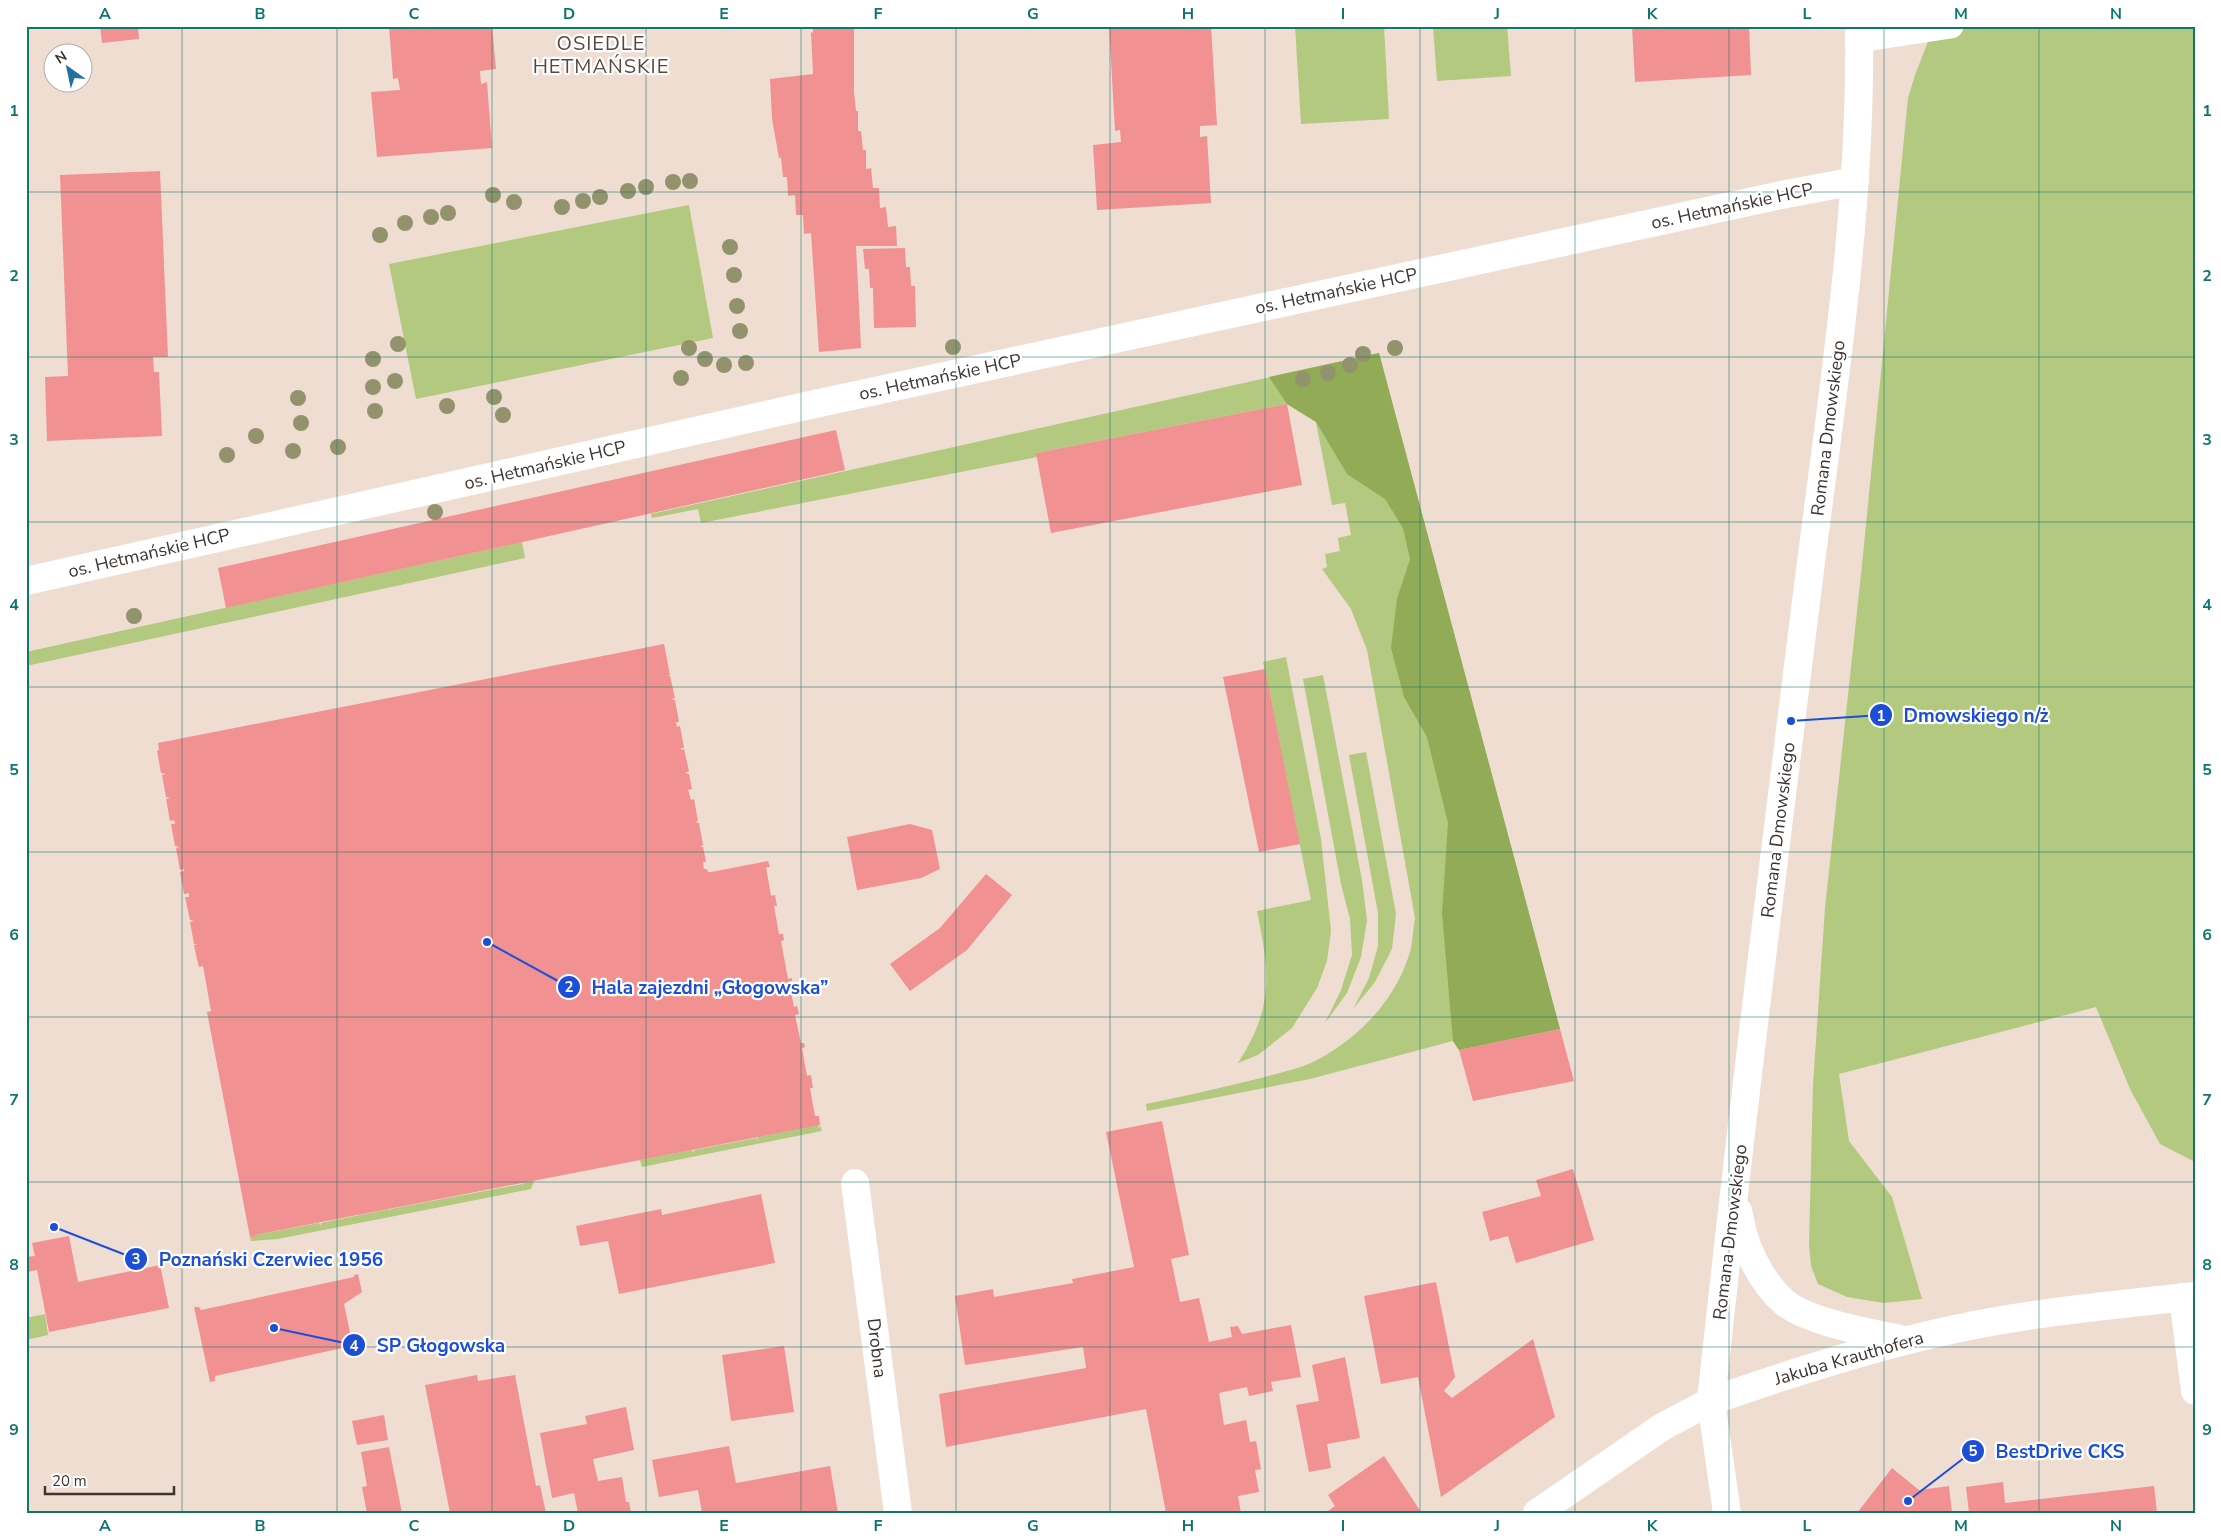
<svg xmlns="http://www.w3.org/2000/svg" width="2221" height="1539" viewBox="0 0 2221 1539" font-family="'Nunito Sans',sans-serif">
  <rect width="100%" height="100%" fill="#efddd2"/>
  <g fill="#b2c97f">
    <polygon points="1295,26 1384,26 1389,119 1301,124"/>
    <polygon points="1433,26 1507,26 1511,76 1437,81"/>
    <polygon points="1934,26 2195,26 2195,1162 2160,1144 2130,1089 2096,1007 1839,1074 1849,1141 1892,1197 1922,1299 1884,1303 1847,1297 1818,1284 1811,1266 1809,1244 1813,1085 1825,908 1862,565 1908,98 1915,75"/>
    <polygon points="689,205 713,338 416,399 389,264"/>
    <path d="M1379 353 1560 1029 1459 1050 1453 1041 1310 1079 1147 1111 1146 1104C1186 1096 1225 1087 1265 1077 1282 1072 1303 1068 1319 1059 1361 1036 1396 999 1410 952 1413 941 1413 929 1415 918L1367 650 1351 609 1322 569 1327 567 1325 554 1340 551 1338 538 1351 535 1345 503 1332 505 1316 422 1287 404 1036 453 1037 457 701 523 698 509 652 518 651 514Z"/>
    <polygon points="522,542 525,558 26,666 26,652"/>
    <path d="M1286 657 1321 839 1331 931 1327 961 1317 988 1292 1028 1258 1055 1238 1063C1274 1007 1270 974 1257 911L1311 900 1263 662Z"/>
    <polygon points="1323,675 1362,880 1367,920 1361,957 1347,993 1325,1023 1341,990 1352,955 1350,919 1341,884 1303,679"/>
    <polygon points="1366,752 1396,914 1392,949 1375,982 1353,1009 1369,978 1378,946 1378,913 1349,755"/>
    <polygon points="818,1125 819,1129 820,1125 822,1131 642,1167 640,1160 692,1150 694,1153 694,1150 757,1138 758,1141 758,1137"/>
    <polygon points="534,1181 531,1189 278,1239 251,1241 250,1237 253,1236 255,1239 255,1235 319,1223 321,1226 321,1223 389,1209 390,1212 390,1209 458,1196 459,1199 458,1196 522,1184 523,1186 523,1183"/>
    <polygon points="45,1314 48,1335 26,1340 26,1318"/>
  </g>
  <polygon fill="#92ab56" points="1379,353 1560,1029 1459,1050 1453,1041 1442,913 1448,823 1427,737 1404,697 1391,648 1397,599 1410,559 1403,528 1385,499 1347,474 1316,422 1287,404 1269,377"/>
  <g fill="#f19192">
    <polygon points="100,26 138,26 139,39 102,43"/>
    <polygon points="389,26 492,26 496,69 480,71 481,84 487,82 492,148 377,157 371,92 400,90 398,78 393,79"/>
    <polygon points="813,26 854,26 854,92 856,111 858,111 858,131 861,131 863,150 866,150 866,169 871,168 873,188 879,188 880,208 886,207 888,227 896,226 897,246 856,246 861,348 819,352 811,233 804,234 803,215 796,215 795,195 788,196 787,177 783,177 781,158 779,158 772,119 770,79 813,74 811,32 813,33"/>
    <polygon points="1109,26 1211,26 1217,125 1200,126 1200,137 1207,136 1211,203 1097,210 1093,145 1121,142 1120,130 1115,131"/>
    <polygon points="1632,26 1749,26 1751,75 1635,82"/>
    <polygon points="160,171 168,357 153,357 154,372 159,372 162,436 47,441 45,377 68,376 60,175"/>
    <polygon points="905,248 906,267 910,267 911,286 915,286 916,327 874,328 873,288 870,288 869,269 865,269 863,249"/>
    <polygon points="1287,404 1302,485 1051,533 1036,453"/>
    <polygon points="836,430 845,470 226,608 218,568"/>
    <polygon points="664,644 670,675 667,675 670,676 675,698 671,699 675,700 679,722 676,722 677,727 680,726 684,748 681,748 681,750 684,749 689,771 685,773 689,774 692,789 688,790 691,800 694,799 698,821 695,822 699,823 703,845 700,847 703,847 705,856 706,862 703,862 704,869 707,869 708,872 711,872 768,861 770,867 766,867 771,896 775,895 777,906 774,906 779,934 783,934 784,940 781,941 788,979 792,978 792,981 789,982 794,1007 797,1006 799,1014 795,1015 801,1043 804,1043 805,1047 802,1048 807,1076 811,1075 813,1088 810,1088 815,1116 819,1116 820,1125 255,1235 255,1238 254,1239 253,1236 250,1237 207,1012 211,1011 203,966 199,967 196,955 194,945 198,944 194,944 190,922 194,921 190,920 185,897 189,897 189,893 184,894 180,872 184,871 184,869 180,870 176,848 180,847 175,846 171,824 175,824 174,820 170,821 166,799 170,798 166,797 163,781 162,775 166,774 161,773 157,751 159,750 158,743"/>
    <polygon points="1265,669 1300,844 1259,852 1223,677"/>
    <polygon points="910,824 932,830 940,869 921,878 857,890 847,837"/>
    <polygon points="986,874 1012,895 967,950 910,991 890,964 940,928"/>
    <polygon points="1560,1029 1574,1081 1473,1101 1459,1050"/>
    <polygon points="1162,1121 1189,1255 1171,1259 1180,1302 1199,1298 1209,1342 1232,1337 1230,1327 1238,1326 1242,1334 1291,1325 1301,1377 1271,1382 1273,1391 1249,1396 1247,1387 1219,1393 1224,1425 1246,1420 1250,1442 1256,1441 1261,1469 1255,1470 1259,1492 1238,1496 1241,1513 1166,1513 1146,1409 946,1447 939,1394 1086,1368 1083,1347 965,1365 955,1296 993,1289 994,1297 1073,1283 1072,1279 1134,1267 1106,1132"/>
    <polygon points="1573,1169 1594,1240 1516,1263 1508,1236 1490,1241 1482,1212 1541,1196 1536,1180"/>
    <polygon points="761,1194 775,1263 619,1294 608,1241 580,1246 576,1226 661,1209 662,1215"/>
    <polygon points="69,1236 78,1282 160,1265 169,1308 49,1332 37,1270 27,1272 26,1257 35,1256 32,1243"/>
    <polygon points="358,1274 362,1292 344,1304 354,1351 348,1352 347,1347 215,1376 215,1381 210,1382 194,1307 199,1307 201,1310 354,1277 354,1275"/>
    <polygon points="1436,1282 1455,1377 1444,1391 1452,1398 1533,1339 1555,1417 1441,1497 1418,1377 1381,1384 1364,1296"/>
    <polygon points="784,1346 794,1412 731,1421 722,1355"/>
    <polygon points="1345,1357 1360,1438 1327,1444 1331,1468 1309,1472 1296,1405 1319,1401 1312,1365"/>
    <polygon points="477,1375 478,1381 515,1375 536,1486 540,1485 546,1513 450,1513 425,1385"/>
    <polygon points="626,1407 634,1450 593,1459 598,1481 622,1477 626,1502 629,1502 631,1513 578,1513 574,1493 552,1498 540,1433 587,1424 585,1416"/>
    <polygon points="384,1415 388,1440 357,1445 352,1421"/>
    <polygon points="729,1446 736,1483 830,1466 838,1513 702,1513 698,1490 659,1497 652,1460"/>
    <polygon points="389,1447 402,1513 367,1513 362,1487 367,1486 361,1452"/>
    <polygon points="1384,1456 1421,1512 1325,1513 1335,1506 1328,1495"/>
    <polygon points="1892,1468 1919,1490 1949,1486 1952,1513 1857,1513"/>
    <polygon points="2003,1482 2005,1503 2154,1486 2157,1513 1969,1513 1966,1487"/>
  </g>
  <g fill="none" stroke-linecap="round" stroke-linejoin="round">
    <polyline stroke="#fff" stroke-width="25" points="1859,40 1951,26"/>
    <g stroke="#fff" stroke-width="28">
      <polyline points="26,581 801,407 1786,194 1855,181"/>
      <polyline points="855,1183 898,1513"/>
      <polyline points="2183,1297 2195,1391"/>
      <polyline points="1537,1513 1662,1427 1711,1401 1727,1513"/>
    </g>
    <g stroke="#fff" stroke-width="28">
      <path d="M1859 26C1862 214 1831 401 1808 586 1774 858 1740 1129 1711 1401 1791 1373 1872 1347 1955 1329 2034 1312 2115 1305 2195 1296"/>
      <path d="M1738 1211C1741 1223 1743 1237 1748 1248 1756 1268 1768 1288 1784 1302 1809 1323 1871 1332 1904 1340"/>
    </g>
  </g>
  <g fill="#92936c">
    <circle cx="690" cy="181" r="8"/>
    <circle cx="673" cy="182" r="8"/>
    <circle cx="646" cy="187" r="8"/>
    <circle cx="628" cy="191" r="8"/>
    <circle cx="493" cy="195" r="8"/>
    <circle cx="600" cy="197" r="8"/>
    <circle cx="583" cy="201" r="8"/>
    <circle cx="514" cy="202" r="8"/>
    <circle cx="562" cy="207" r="8"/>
    <circle cx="448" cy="213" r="8"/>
    <circle cx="431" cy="217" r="8"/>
    <circle cx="405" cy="223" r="8"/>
    <circle cx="380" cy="235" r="8"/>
    <circle cx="730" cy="247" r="8"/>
    <circle cx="734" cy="275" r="8"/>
    <circle cx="737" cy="306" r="8"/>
    <circle cx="740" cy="331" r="8"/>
    <circle cx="398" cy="344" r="8"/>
    <circle cx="953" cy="347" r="8"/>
    <circle cx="689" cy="348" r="8"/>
    <circle cx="1395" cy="348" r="8"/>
    <circle cx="1363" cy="354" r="8"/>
    <circle cx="373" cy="359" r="8"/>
    <circle cx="705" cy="359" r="8"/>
    <circle cx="746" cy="363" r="8"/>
    <circle cx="724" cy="365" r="8"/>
    <circle cx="1350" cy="365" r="8"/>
    <circle cx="1328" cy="373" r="8"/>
    <circle cx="681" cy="378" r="8"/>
    <circle cx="1303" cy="379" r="8"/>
    <circle cx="395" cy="381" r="8"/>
    <circle cx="373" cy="387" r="8"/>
    <circle cx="494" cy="397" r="8"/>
    <circle cx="298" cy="398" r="8"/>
    <circle cx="447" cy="406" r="8"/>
    <circle cx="375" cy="411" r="8"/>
    <circle cx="503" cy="415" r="8"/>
    <circle cx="301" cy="423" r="8"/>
    <circle cx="256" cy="436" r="8"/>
    <circle cx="338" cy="447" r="8"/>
    <circle cx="293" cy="451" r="8"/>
    <circle cx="227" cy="455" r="8"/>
    <circle cx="435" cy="512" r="8"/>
    <circle cx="134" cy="616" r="8"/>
  </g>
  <path fill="none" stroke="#0f766e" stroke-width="1" stroke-opacity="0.55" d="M182 26V1513M337 26V1513M492 26V1513M646 26V1513M801 26V1513M956 26V1513M1110 26V1513M1265 26V1513M1420 26V1513M1575 26V1513M1729 26V1513M1884 26V1513M2039 26V1513M26 192H2195M26 357H2195M26 522H2195M26 687H2195M26 852H2195M26 1017H2195M26 1182H2195M26 1347H2195"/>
  <g text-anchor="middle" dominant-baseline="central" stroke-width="4.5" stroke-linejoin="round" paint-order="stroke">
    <g font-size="18" fill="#3c3531" stroke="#fff">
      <text transform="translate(1732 206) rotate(-12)">os. Hetmańskie HCP</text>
      <text transform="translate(1336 291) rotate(-12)">os. Hetmańskie HCP</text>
      <text transform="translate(940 377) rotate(-12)">os. Hetmańskie HCP</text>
      <text transform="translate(1828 428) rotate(-83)">Romana Dmowskiego</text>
      <text transform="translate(545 465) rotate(-13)">os. Hetmańskie HCP</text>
      <text transform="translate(149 553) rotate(-13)">os. Hetmańskie HCP</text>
      <text transform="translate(1778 830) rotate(-83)">Romana Dmowskiego</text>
      <text transform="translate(1730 1232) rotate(-83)">Romana Dmowskiego</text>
      <text transform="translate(877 1348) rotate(83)">Drobna</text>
      <text transform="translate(1849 1358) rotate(-16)">Jakuba Krauthofera</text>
    </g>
    <g font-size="20" letter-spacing="1" fill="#584940" stroke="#fff">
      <text x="601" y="43">OSIEDLE<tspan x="601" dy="23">HETMAŃSKIE</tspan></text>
    </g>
  </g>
  <path fill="none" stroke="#1d4ed8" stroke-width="2" d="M1791 721L1881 715M487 942L569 987M54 1227L136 1259M274 1328L354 1345M1908 1501L1973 1451"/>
  <g fill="#1d4ed8" stroke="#fff" stroke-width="2">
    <circle cx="1791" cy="721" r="5"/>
    <circle cx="487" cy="942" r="5"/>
    <circle cx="54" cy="1227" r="5"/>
    <circle cx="274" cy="1328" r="5"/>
    <circle cx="1908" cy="1501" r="5"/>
    <circle cx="1881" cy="715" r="12"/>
    <circle cx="569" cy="987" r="12"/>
    <circle cx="136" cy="1259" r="12"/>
    <circle cx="354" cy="1345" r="12"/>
    <circle cx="1973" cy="1451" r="12"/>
  </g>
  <g font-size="15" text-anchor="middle" font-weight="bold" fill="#fff">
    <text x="1881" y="721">1</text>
    <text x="569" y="992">2</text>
    <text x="136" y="1264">3</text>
    <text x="354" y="1351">4</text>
    <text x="1973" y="1456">5</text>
  </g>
  <g font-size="19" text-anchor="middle" font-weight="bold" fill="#1d4ed8" stroke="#fff" stroke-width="4.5" stroke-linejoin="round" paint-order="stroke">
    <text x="1976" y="722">Dmowskiego n/ż</text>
    <text x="710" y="994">Hala zajezdni „Głogowska”</text>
    <text x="271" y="1266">Poznański Czerwiec 1956</text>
    <text x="441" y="1352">SP Głogowska</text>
    <text x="2060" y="1458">BestDrive CKS</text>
  </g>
  <rect width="2221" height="1539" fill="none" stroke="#ffffff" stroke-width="55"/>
  <g transform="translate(68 68) rotate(327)"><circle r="24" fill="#ffffff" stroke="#b1aead"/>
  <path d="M0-4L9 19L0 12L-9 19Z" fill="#236fa2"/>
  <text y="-8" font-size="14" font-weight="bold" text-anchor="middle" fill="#3c3531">N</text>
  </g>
  <path d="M45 1486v8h129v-8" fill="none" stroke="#3c3531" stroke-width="2.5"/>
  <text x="52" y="1486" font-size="15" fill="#3c3531" stroke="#ffffff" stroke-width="4" paint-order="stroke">20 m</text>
  <rect x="28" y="28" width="2166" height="1484" fill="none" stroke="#0f766e" stroke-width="2"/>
  <g font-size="16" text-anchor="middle" font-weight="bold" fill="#0f766e">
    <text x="105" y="19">A</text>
    <text x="260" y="19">B</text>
    <text x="414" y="19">C</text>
    <text x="569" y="19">D</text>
    <text x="724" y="19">E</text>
    <text x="878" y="19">F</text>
    <text x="1033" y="19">G</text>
    <text x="1188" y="19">H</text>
    <text x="1343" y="19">I</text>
    <text x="1497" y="19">J</text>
    <text x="1652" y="19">K</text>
    <text x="1807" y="19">L</text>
    <text x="1961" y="19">M</text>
    <text x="2116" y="19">N</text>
    <text x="14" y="116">1</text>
    <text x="2207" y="116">1</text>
    <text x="14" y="281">2</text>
    <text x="2207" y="281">2</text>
    <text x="14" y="445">3</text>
    <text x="2207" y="445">3</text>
    <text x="14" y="610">4</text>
    <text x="2207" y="610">4</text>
    <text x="14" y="775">5</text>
    <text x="2207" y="775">5</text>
    <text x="14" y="940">6</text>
    <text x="2207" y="940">6</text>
    <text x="14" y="1105">7</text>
    <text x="2207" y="1105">7</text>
    <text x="14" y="1270">8</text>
    <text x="2207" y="1270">8</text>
    <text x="14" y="1435">9</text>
    <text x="2207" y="1435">9</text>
    <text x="105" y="1531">A</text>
    <text x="260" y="1531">B</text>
    <text x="414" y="1531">C</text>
    <text x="569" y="1531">D</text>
    <text x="724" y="1531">E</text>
    <text x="878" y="1531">F</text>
    <text x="1033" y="1531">G</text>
    <text x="1188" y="1531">H</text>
    <text x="1343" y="1531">I</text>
    <text x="1497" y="1531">J</text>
    <text x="1652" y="1531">K</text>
    <text x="1807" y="1531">L</text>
    <text x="1961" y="1531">M</text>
    <text x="2116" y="1531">N</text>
  </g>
</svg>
